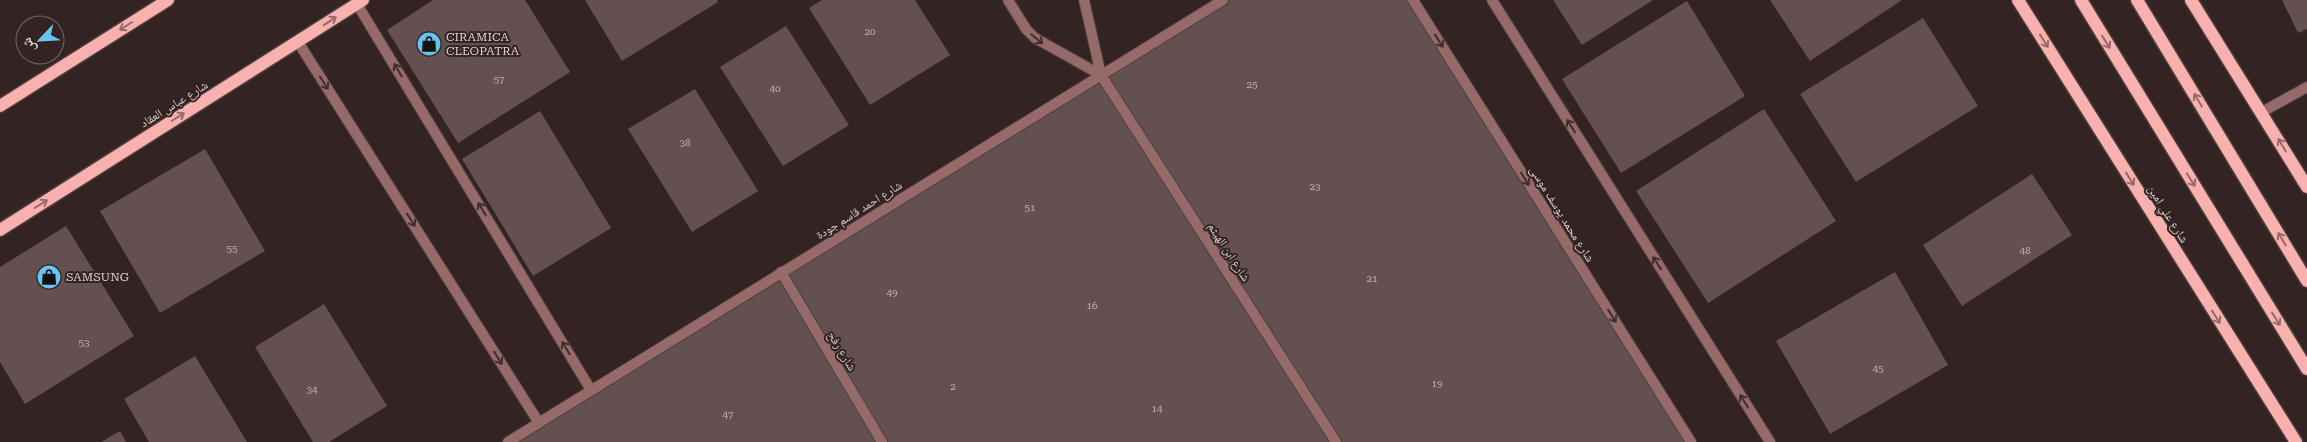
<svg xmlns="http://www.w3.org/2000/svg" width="2307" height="442" viewBox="0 0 2307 442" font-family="'Roboto Serif','Noto Naskh Arabic',serif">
  <rect width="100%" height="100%" fill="#332322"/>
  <g fill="#645050">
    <polygon points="433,0 525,0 570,72 458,143 387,30"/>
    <polygon points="585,0 717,0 718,2 622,61"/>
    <polygon points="822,0 915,0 950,55 870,105 809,8"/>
    <polygon points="1223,0 1413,0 1692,442 508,442"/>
    <polygon points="1553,0 1653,0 1582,45"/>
    <polygon points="1770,0 1902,0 1810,61"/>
    <polygon points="2282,0 2307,0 2307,29 2298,33"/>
    <polygon points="1687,1 1745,96 1621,173 1562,79"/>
    <polygon points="1923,18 1978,106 1856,182 1800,94"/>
    <polygon points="786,26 849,125 783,166 720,67"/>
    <polygon points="695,89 758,191 692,232 628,129"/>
    <polygon points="1764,109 1836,221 1708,303 1636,191"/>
    <polygon points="540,111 611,228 533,276 462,159"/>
    <polygon points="205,149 265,251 160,313 100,211"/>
    <polygon points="2032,174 2072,235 1962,306 1923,245"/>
    <polygon points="66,226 134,336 25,404 0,362 0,267"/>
    <polygon points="1895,272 1948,365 1830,434 1776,341"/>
    <polygon points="324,304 387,406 329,442 313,442 255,347"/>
    <polygon points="195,356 247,442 149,442 124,399"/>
    <polygon points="120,431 126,442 101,442"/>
  </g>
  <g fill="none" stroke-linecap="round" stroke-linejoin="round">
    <defs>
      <polyline id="lane" points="2262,112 2307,87"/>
      <g id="street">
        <polyline points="1008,0 1026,29 1035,38 1101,75"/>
        <polyline points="1084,0 1101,75 1336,442"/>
        <polyline points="1413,0 1691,442"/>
        <polyline points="1492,0 1770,442"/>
        <polyline points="357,4 591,390"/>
        <polyline points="298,42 539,423"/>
        <polyline points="781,272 882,442"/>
        <polyline points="508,442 1223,0"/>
      </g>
      <g id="primary">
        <polyline points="2018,0 2296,442"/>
        <polyline points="2081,0 2307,369"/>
        <polyline points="2137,0 2307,281"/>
        <polyline points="2191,0 2307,187"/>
        <polyline points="0,106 168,0"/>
        <polyline points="0,230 363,0"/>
      </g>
    </defs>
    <use href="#lane" stroke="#4e3f3e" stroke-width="12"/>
    <use href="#street" stroke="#4e3f3e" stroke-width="12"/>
    <use href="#primary" stroke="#4e3f3e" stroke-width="15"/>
    <use href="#lane" stroke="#956a69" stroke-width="10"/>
    <use href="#street" stroke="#956a69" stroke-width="10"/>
    <use href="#primary" stroke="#f9b1b0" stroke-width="12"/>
  </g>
  <defs><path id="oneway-shaft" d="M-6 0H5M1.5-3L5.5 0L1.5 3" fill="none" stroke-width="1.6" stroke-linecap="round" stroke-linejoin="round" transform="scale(1.25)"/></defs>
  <g stroke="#966a69">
    <use href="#oneway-shaft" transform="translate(330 21) rotate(-33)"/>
    <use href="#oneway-shaft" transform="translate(126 26) rotate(148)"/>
    <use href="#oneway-shaft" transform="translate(2044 41) rotate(58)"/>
    <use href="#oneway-shaft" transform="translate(2106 42) rotate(58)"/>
    <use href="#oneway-shaft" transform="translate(2198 100) rotate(-121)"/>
    <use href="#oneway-shaft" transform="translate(178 117) rotate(-32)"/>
    <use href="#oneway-shaft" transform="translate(2282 145) rotate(-121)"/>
    <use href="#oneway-shaft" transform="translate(2130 179) rotate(58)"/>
    <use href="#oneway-shaft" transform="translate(2191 180) rotate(58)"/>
    <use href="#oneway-shaft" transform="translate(41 204) rotate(-32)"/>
    <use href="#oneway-shaft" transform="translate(2282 239) rotate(-121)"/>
    <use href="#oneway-shaft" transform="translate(2216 317) rotate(58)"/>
    <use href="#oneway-shaft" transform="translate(2276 319) rotate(58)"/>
  </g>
  <g stroke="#422e2d">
    <use href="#oneway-shaft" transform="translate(1037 39) rotate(39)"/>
    <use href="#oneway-shaft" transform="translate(1439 41) rotate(58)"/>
    <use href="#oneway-shaft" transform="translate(398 70) rotate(-121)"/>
    <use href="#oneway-shaft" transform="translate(324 83) rotate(58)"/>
    <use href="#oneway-shaft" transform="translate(1571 126) rotate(-122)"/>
    <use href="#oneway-shaft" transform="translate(1525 179) rotate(58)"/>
    <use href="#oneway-shaft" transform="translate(482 209) rotate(-121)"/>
    <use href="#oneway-shaft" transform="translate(411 220) rotate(58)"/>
    <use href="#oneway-shaft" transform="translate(1657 263) rotate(-122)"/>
    <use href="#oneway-shaft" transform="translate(1612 316) rotate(58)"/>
    <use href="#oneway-shaft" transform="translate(566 348) rotate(-121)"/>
    <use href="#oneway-shaft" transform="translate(498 358) rotate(58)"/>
    <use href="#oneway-shaft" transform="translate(1744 401) rotate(-122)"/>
  </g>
  <defs>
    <symbol id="shop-disc" viewBox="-11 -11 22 22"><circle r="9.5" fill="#67c4ef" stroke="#332322"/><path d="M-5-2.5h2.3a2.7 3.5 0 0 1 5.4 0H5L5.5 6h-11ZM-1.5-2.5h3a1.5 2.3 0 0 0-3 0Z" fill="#111"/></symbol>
  </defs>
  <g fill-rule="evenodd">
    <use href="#shop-disc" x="415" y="30" width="28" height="28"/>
    <use href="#shop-disc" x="35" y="263" width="28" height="28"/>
  </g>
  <g text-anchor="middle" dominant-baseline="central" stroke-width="4" stroke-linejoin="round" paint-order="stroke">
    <g font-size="10" fill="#c0b2b2">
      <text x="870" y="31">20</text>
      <text x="499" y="79">57</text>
      <text x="1252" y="84">25</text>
      <text x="775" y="88">40</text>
      <text x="685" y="142">38</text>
      <text x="1315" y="186">23</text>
      <text x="1030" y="207">51</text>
      <text x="232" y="248">55</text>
      <text x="2025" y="250">48</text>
      <text x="1372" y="278">21</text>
      <text x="892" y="292">49</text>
      <text x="1092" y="305">16</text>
      <text x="84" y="342">53</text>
      <text x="1878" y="368">45</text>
      <text x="1437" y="383">19</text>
      <text x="953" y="386">2</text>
      <text x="312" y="389">34</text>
      <text x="1157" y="408">14</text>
      <text x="728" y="414">47</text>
    </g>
    <g font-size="12" fill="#ded2d2" stroke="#332322" text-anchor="start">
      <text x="446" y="37">CIRAMICA<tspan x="446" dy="14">CLEOPATRA</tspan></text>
      <text x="66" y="277">SAMSUNG</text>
    </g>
    <g font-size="12" fill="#ded2d2" stroke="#332322">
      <text transform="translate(174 104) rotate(-32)">شارع عباس العقاد</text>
      <text transform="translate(859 210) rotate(-32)">شارع احمد قاسم جودة</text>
      <text transform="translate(1562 214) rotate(58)">شارع محمد يوسف موسى</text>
      <text transform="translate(2168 214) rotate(58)">شارع علي امين</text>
      <text transform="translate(1229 252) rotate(57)">شارع ابن الهيثم</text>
      <text transform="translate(842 351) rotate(59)">شارع رفح</text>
    </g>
  </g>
  <g transform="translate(40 40) rotate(245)"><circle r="24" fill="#332322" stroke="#776968"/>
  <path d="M0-4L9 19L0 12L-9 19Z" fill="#67c4ef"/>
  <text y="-8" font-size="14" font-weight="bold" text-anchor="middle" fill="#ded2d2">ش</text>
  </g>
</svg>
